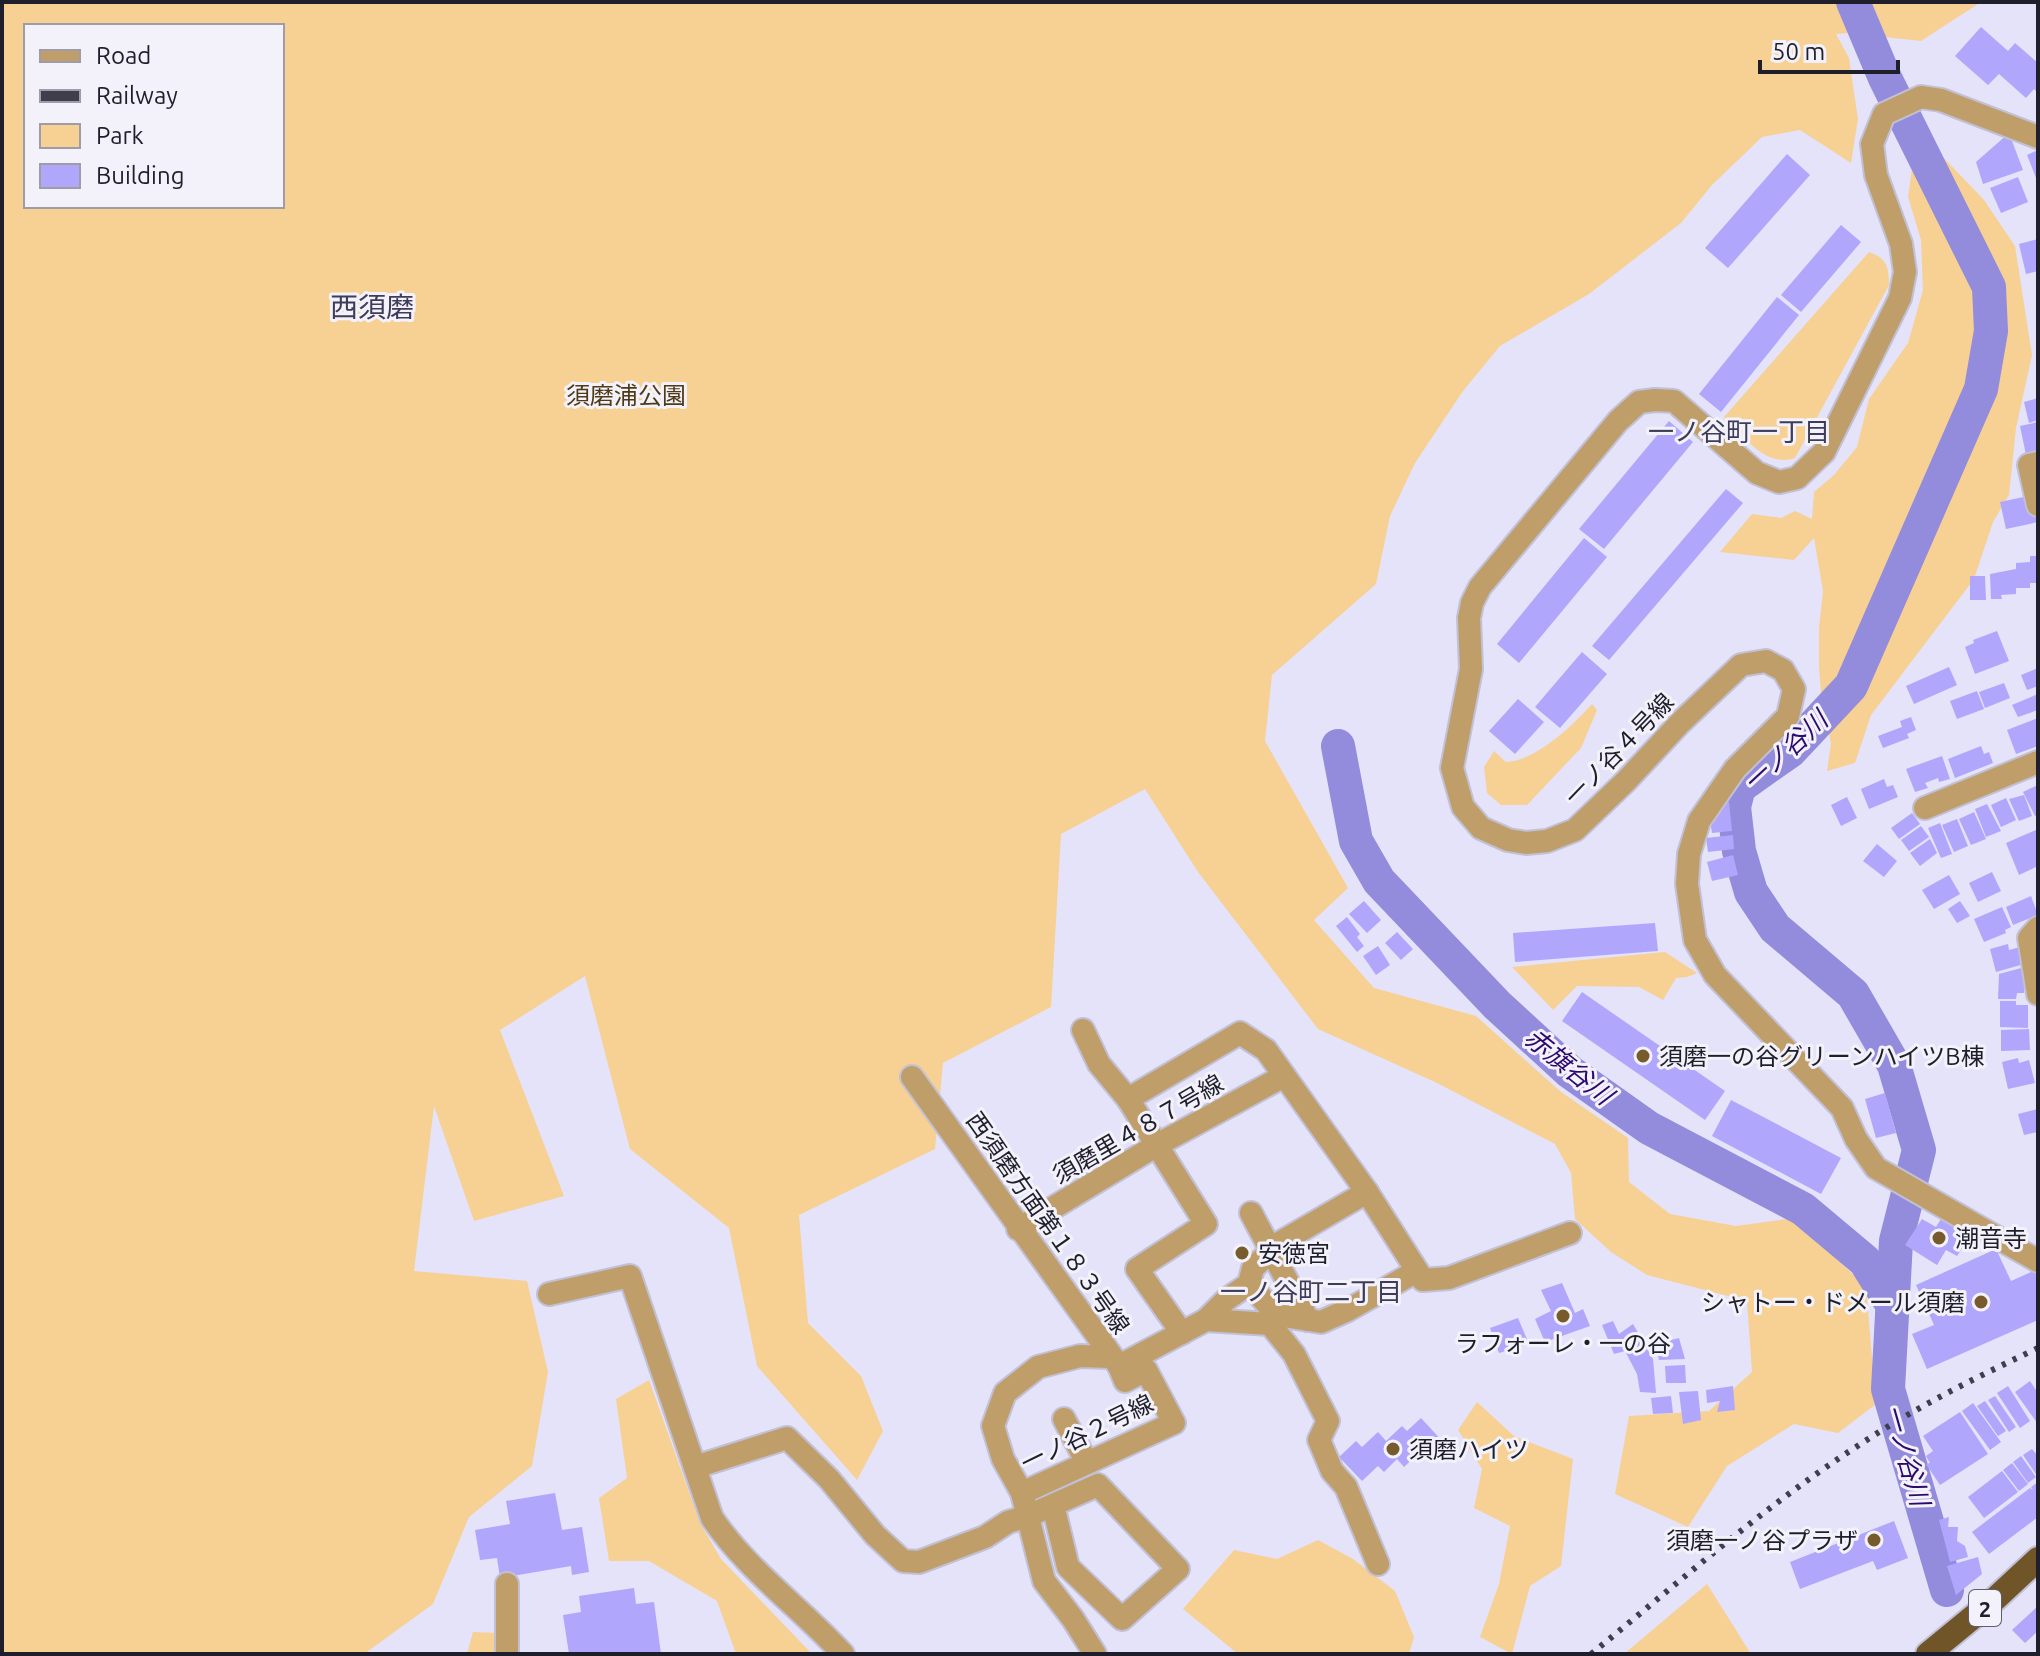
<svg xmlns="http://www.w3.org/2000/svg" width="2040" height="1656" viewBox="0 0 2040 1656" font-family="Ubuntu,'Noto Sans JP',sans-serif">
  <rect width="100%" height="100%" fill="#e4e3fa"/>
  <g fill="#f7d094" fill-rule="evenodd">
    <path d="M2 2H1981L1921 41 1849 33 1836 34 1849 58 1858 119 1851 163 1800 130 1762 137 1712 185 1681 223 1589 294 1500 346 1463 391 1415 463 1390 516 1376 584 1272 675 1265 741 1348 888 1314 920 1374 988 1476 1016 1561 1092 1628 1138 1629 1182 1670 1214 1736 1226 1794 1218 1866 1287 1876 1404 1838 1433 1794 1424 1727 1466 1688 1527 1615 1494 1629 1416 1709 1411 1752 1372 1747 1301 1647 1275 1611 1252 1575 1219 1571 1173 1555 1144 1437 1083 1318 1029 1198 872 1145 789 1061 834 1051 1007 943 1063 935 1149 799 1215 808 1323 861 1376 883 1431 857 1480 757 1366 729 1228 630 1149 585 976 500 1030 564 1196 474 1221 434 1106 414 1271 527 1281 548 1372 532 1466 469 1517 433 1604 364 1654H2ZM26 26H282V206H26Z"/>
    <polygon points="1939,153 1984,200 2015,246 2032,355 2016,428 2009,495 1993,522 1974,579 1871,715 1855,763 1827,771 1831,743 1822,706 1819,666 1819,627 1823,591 1814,538 1794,560 1720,552 1752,514 1781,518 1795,511 1812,519 1814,492 1834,475 1857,447 1869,399 1908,343 1923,290 1921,240 1908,197 1913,161"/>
    <path d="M1869 252C1887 258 1889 268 1889 285L1795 458C1765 468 1744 436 1724 417Z"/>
    <path d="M1592 704 1597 710 1581 748 1527 805H1501L1487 793 1484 767 1494 751 1506 762C1536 761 1573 725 1592 704Z"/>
    <polygon points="1665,952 1697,973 1687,977 1676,978 1663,1000 1639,987 1577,986 1553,1010 1512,967"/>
    <polygon points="649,1380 700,1523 721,1559 812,1654 736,1654 717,1601 649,1561 609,1561 599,1498 627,1478 616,1399"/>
    <polygon points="1477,1402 1514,1436 1573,1459 1561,1566 1530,1586 1512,1654 1480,1637 1499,1584 1510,1526 1474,1508 1482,1469 1458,1430"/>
    <polygon points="1318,1540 1353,1559 1395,1591 1414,1637 1409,1654 1238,1654 1183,1609 1234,1550 1277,1559"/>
    <polygon points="1707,1584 1751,1654 1624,1654"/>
    <polygon points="473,1632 498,1633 496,1654 467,1654"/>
  </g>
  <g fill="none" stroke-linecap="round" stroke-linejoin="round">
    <g stroke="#938bdc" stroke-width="34">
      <polyline points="1853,2 1885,78 1989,287 1991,331 1981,389 1851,686 1790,751 1739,787 1734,807 1739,851 1751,892 1775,928 1853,994 1894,1065 1919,1150 1896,1241 1888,1389 1947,1590"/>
      <polyline points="1338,746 1356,841 1379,881 1497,1005 1570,1072 1649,1128 1803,1209 1865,1261 1893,1306"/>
    </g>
  </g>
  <g fill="#b0a7fc">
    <polygon points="1981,27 2008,51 2015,43 2038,63 2038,93 2034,89 2026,98 1999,74 1988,85 1955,56"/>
    <polygon points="2009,133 2023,170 1983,184 1976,162"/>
    <polygon points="2038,150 2038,183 2027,155"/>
    <polygon points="1787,154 1810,175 1728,268 1705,248"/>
    <polygon points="2018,177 2028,202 2001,213 1990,188"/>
    <polygon points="1841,225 1861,242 1801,312 1781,295"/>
    <polygon points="2038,239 2038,271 2026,274 2019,244"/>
    <polygon points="1777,297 1799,315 1721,412 1699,394"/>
    <polygon points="2038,398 2038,420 2029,423 2024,402"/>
    <polygon points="1669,421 1693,442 1604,549 1579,529"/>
    <polygon points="2038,422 2038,452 2026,455 2020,426"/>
    <polygon points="1726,489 1743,503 1609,660 1592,646"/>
    <polygon points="2033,495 2038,522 2006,529 2000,502"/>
    <polygon points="1584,538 1607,557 1519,663 1497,644"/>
    <polygon points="2030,556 2038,556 2038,583 2030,583 2030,588 2016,588 2016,594 2001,595 2002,599 1991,599 1990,574 2016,569 2016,563 2030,562"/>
    <polygon points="1970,576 1985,576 1986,600 1970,600"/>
    <polygon points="1997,631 2009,661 1975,674 1965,647 1974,643 1973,640"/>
    <polygon points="1582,652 1607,674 1560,728 1535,707"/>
    <polygon points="1949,667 1957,685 1914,704 1906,686"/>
    <polygon points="2038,668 2038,686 2027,690 2021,675"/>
    <polygon points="2004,683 2010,698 1985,708 1979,692"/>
    <polygon points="1977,691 1984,709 1957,719 1950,701"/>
    <polygon points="2038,694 2038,710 2018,717 2012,705"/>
    <polygon points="1518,699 1544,722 1515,754 1489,731"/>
    <polygon points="1911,717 1916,730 1907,734 1909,738 1883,748 1878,736 1902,727 1900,721"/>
    <polygon points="2038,718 2038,746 2016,754 2007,730"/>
    <polygon points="1981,746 1984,754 1989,752 1993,763 1955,778 1948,759"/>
    <polygon points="1942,756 1950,779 1939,782 1938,778 1925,783 1928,788 1915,792 1906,769"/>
    <polygon points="1884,779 1887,787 1893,785 1898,797 1869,809 1861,789"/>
    <polygon points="2038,785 2038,815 2035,816 2023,792"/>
    <polygon points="2024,795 2032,816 2019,821 2009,799"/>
    <polygon points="1847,797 1857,818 1841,826 1831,805"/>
    <polygon points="2006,798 2016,820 2001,827 1991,805"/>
    <polygon points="1729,802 1732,831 1712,833 1709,815 1717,814 1716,803"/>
    <polygon points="1987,804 2001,831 1986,837 1975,809"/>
    <polygon points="1974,812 1986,839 1971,845 1959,819"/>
    <polygon points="1912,813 1920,824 1899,839 1891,828"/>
    <polygon points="1957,819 1968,846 1954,852 1942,825"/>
    <polygon points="1940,823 1952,854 1941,858 1928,828"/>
    <polygon points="1921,826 1929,837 1909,851 1901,840"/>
    <polygon points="2038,829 2038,866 2019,875 2006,843"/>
    <polygon points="1733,835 1734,849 1708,852 1706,838"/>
    <polygon points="1930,839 1937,853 1920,866 1910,853"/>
    <polygon points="1877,844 1897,861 1884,877 1863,861"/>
    <polygon points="1733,855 1738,875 1712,881 1707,862"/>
    <polygon points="1992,872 2001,891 1978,902 1969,883"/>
    <polygon points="1949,875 1960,894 1934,909 1922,890"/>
    <polygon points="2031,896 2038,915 2013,925 2006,907"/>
    <polygon points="1364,901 1381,920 1367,933 1349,914"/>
    <polygon points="1960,901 1970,916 1957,923 1948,909"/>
    <polygon points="2002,907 2011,927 2005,930 2006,933 1984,942 1974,919"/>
    <polygon points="1347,917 1360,934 1357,937 1364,946 1357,952 1336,926"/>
    <polygon points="1655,923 1658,951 1515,962 1513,933"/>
    <polygon points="1397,932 1413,949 1401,960 1385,943"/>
    <polygon points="2008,944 2009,950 2020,947 2024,964 1996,972 1990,949"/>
    <polygon points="1378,946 1390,965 1376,975 1363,956"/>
    <polygon points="2025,967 2024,993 2017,993 2016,999 1998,999 1999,974"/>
    <polygon points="1582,992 1725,1091 1705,1120 1562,1021"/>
    <polygon points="2000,1001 2016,1001 2016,1005 2028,1005 2028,1028 2000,1027"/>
    <polygon points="2029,1029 2030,1050 2001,1051 2001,1030"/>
    <polygon points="2018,1058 2019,1063 2029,1060 2035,1083 2008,1089 2002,1062"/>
    <polygon points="1885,1093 1896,1133 1876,1138 1865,1099"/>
    <polygon points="1731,1100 1841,1158 1821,1194 1712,1136"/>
    <polygon points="2038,1109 2038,1132 2024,1135 2018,1114"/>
    <polygon points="1944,1214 1973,1232 1957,1256 1946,1250 1937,1265 1905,1245 1922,1219 1936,1227"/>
    <polygon points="1996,1249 2011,1281 2038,1269 2038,1320 1927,1369 1912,1334 1934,1325 1916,1285"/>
    <polygon points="1562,1283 1575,1313 1583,1309 1590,1326 1545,1342 1535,1319 1551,1311 1541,1290"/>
    <polygon points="1518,1318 1529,1344 1499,1353 1490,1328"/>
    <polygon points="1613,1321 1619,1334 1633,1324 1653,1359 1656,1393 1640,1392 1637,1374 1625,1351 1614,1354 1602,1325"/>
    <polygon points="1679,1338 1685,1359 1659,1360 1655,1344"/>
    <polygon points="1685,1365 1686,1383 1666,1383 1665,1366"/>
    <polygon points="2030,1381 2038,1393 2038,1424 2015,1392"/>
    <polygon points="1733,1386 1735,1410 1717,1412 1720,1401 1707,1403 1706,1390"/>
    <polygon points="2008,1386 2030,1421 2020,1428 1997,1393"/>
    <polygon points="1698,1391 1701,1420 1683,1424 1679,1392"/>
    <polygon points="1671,1396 1673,1413 1653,1414 1651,1398"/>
    <polygon points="1995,1396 2016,1427 2009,1432 1988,1400"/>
    <polygon points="1985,1401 2006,1431 1998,1436 1977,1406"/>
    <polygon points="1973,1403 2001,1442 1990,1450 1962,1411"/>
    <polygon points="1960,1412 1988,1454 1940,1485 1926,1464 1930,1463 1926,1456 1933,1451 1923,1436"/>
    <polygon points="1421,1418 1444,1443 1428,1459 1421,1451 1404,1467 1397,1459 1384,1472 1378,1466 1362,1481 1339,1457 1356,1441 1362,1447 1378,1432 1386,1441 1402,1426 1407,1431"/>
    <polygon points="2032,1449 2038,1456 2038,1477 2023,1455"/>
    <polygon points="2021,1456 2036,1477 2028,1483 2013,1462"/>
    <polygon points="2012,1463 2028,1484 2019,1491 2003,1470"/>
    <polygon points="2002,1471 2018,1492 1984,1518 1968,1497"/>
    <polygon points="2038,1482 2038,1517 1989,1554 1972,1532 2030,1488 2033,1490 2031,1487"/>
    <polygon points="555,1493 562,1530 582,1527 589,1572 572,1575 571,1566 500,1578 497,1558 480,1560 475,1530 510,1524 506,1501"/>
    <polygon points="1949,1517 1948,1527 1958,1527 1957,1541 1965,1546 1968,1557 1950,1562 1939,1520"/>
    <polygon points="1894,1521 1908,1558 1877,1570 1873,1561 1800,1589 1790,1562"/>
    <polygon points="1978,1557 1982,1574 1956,1595 1947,1566"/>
    <polygon points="634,1588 636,1604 654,1602 661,1654 569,1654 563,1615 581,1612 579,1596"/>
    <polygon points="2038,1606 2038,1631 2025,1643 2012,1630"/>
  </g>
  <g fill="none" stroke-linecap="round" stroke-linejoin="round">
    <defs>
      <g id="minor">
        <polyline points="2038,137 1941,100 1921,97 1884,114 1872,144 1876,175 1901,244 1905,272 1900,298 1824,452 1797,478 1779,482 1757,473 1674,401 1655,400 1639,402 1618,421 1480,587 1472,603 1469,618 1471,669 1452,768 1463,807 1481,828 1508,840 1526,843 1547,841 1575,830 1626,781 1680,723 1741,665 1766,661 1783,670 1794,689 1788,716 1735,769 1699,821 1689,854 1687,884 1695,940 1715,975 1842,1108 1856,1139 1876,1168 2038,1261"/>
        <polyline points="2038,463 2029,465 2038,505"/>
        <polyline points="1925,808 2038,762"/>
        <polyline points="2038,928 2029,938 2038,994"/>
        <polyline points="1083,1030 1099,1064 1128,1099 1206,1224 1137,1269 1182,1333"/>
        <polyline points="912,1077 1119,1366 1125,1381 1146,1370 1174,1423 1022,1493"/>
        <polyline points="1128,1099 1240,1033 1266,1050 1367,1192 1423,1280 1449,1278 1570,1233"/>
        <polyline points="1251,1213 1308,1320"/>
        <polyline points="1018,1229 1157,1145 1284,1076"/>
        <polyline points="1281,1242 1367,1192"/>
        <polyline points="1249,1284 1277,1315"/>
        <path d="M549 1294 630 1276 712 1518C747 1570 801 1608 843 1654"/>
        <polyline points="1206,1320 1227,1299 1249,1284 1253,1268 1271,1251"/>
        <polyline points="1270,1324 1294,1354 1328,1421 1319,1440 1332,1471 1346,1487 1378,1564"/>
        <polyline points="1119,1366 1206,1320 1270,1324 1277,1315 1321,1322 1348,1310 1417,1271"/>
        <polyline points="1064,1419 1087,1463"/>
        <polyline points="695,1467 787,1438 829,1479 875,1535 903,1561 919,1562 985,1537 1008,1522 1028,1516 1098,1485 1178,1569 1122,1619 1068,1567 1053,1505"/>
        <polyline points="507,1654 507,1584"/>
        <polyline points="1095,1654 1073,1619 1044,1581 1022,1493 1003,1459 993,1426 1005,1393 1038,1367 1080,1356 1110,1357"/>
      </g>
      <polyline id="highway" points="1928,1654 1995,1599 2038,1559"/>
    </defs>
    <use href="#minor" stroke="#c1c0d5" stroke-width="26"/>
    <use href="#highway" stroke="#c1c0d5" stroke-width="28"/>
    <use href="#minor" stroke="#c09e6a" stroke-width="22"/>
    <use href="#highway" stroke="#705528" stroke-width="24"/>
    <path stroke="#3f3e4c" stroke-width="6" stroke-dasharray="4 8" stroke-linecap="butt" d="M1591 1654C1677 1584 1762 1508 1856 1447 1914 1408 1975 1378 2038 1348"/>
  </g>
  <g fill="#775b2d" stroke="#f3f2fa" stroke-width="3">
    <circle cx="1643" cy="1056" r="8"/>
    <circle cx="1939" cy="1238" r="8"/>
    <circle cx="1242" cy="1253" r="8"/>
    <circle cx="1981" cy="1302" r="8"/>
    <circle cx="1563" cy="1316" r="8"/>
    <circle cx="1393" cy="1449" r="8"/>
    <circle cx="1874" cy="1540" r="8"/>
  </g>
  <g text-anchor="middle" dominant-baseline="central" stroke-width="6" stroke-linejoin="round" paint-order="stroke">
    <rect fill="#f3f2fa" stroke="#5f5e69" stroke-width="2" x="1969" y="1590" width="32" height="36" rx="6"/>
    <g font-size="22" font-weight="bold" fill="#1f1e2b">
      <text x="1985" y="1608">2</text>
    </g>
    <g font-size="24" fill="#4f3a16" stroke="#f3f2fa">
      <text x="626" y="395">須磨浦公園</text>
    </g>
    <g font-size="24" fill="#1f1e2b" stroke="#f3f2fa">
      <text transform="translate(1619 749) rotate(-46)">一ノ谷４号線</text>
      <text transform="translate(1138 1129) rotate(-30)">須磨里４８７号線</text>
      <text transform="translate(1048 1223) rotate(55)">西須磨方面第１８３号線</text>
      <text transform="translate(1087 1433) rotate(-26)">一ノ谷２号線</text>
    </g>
    <g font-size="24" fill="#1f1e2b" stroke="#f3f2fa" text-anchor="start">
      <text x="1659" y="1056">須磨一の谷グリーンハイツB棟</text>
      <text x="1955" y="1238">潮音寺</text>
      <text x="1258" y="1253">安徳宮</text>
      <text x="1965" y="1302" text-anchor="end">シャトー・ドメール須磨</text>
      <text x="1563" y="1343" text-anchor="middle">ラフォーレ・一の谷</text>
      <text x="1409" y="1449">須磨ハイツ</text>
      <text x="1858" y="1540" text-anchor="end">須磨一ノ谷プラザ</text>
    </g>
    <g font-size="26" fill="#3f3c59" stroke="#f3f2fa">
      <text x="1739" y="431">一ノ谷町一丁目</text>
      <text x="1311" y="1291">一ノ谷町二丁目</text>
    </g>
    <g font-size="26" font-style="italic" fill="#2c0a6d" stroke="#f3f2fa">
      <text transform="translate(1785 751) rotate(-43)">一ノ谷川</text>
      <text transform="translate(1569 1066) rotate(39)">赤旗谷川</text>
      <text transform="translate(1907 1455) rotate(74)">一ノ谷川</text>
    </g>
    <g font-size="28" fill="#3f3c59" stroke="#f3f2fa">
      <text x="372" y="306">西須磨</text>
    </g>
  </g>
  <rect width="2040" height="1656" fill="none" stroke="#1f1e2b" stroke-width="8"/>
  <rect x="24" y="24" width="260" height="184" fill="#f3f2fa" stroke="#9e9da7" stroke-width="2"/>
  <rect x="40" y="50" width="40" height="12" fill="#c09e6a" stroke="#9e9da7" stroke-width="2"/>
  <text x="96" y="64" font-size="24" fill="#1f1e2b">Road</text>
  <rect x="40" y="90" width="40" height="12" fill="#3f3e4c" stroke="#9e9da7" stroke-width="2"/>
  <text x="96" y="104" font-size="24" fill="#1f1e2b">Railway</text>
  <rect x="40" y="124" width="40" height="24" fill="#f7d094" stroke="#9e9da7" stroke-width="2"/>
  <text x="96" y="144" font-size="24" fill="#1f1e2b">Park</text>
  <rect x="40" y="164" width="40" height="24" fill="#b0a7fc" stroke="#9e9da7" stroke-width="2"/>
  <text x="96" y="184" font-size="24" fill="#1f1e2b">Building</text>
  <path d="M1760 60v12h138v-12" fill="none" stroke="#1f1e2b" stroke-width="4"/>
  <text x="1772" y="60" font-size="24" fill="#1f1e2b" stroke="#f3f2fa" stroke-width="6" paint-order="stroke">50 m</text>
</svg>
